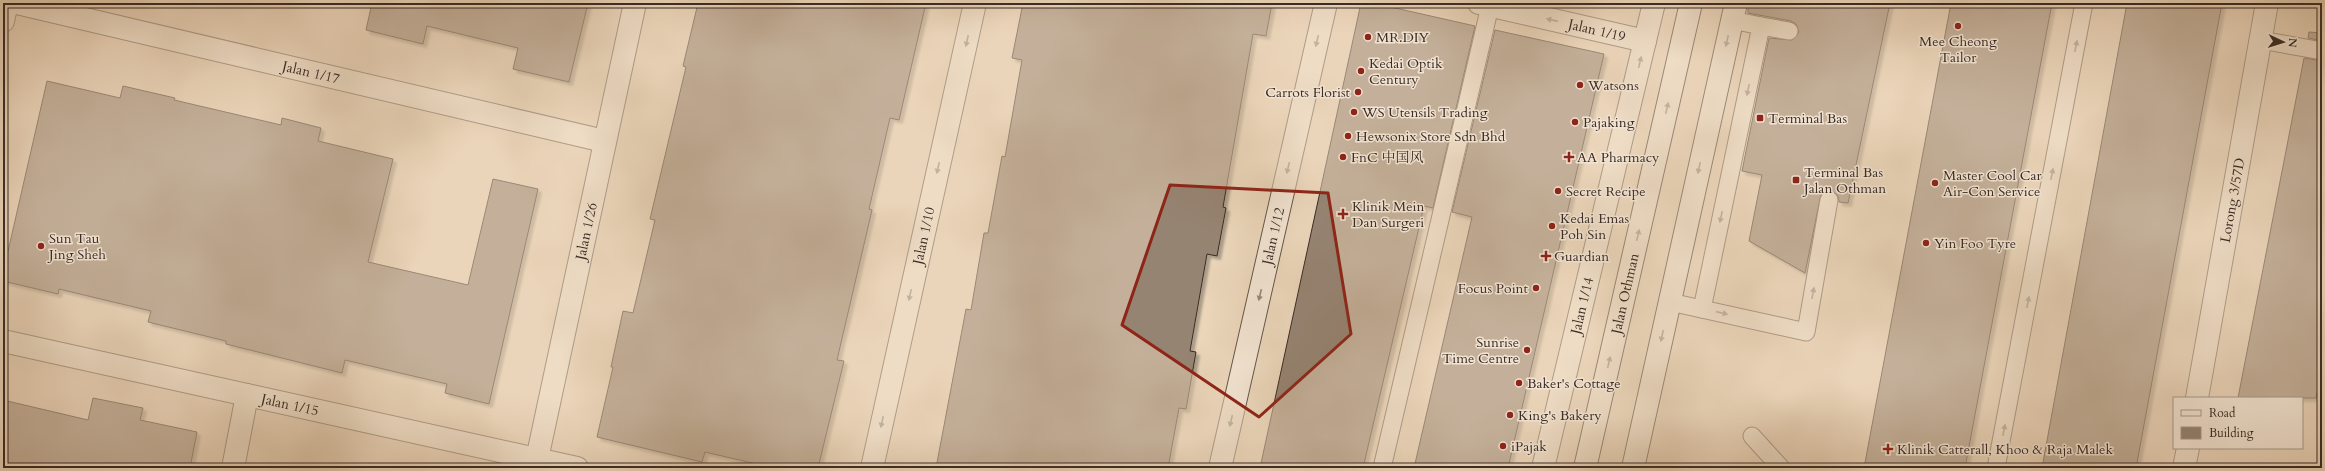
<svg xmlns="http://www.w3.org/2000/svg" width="2325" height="471" viewBox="0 0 2325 471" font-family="Cardo,'Noto Serif SC',serif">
  <defs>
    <filter id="shadow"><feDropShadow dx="3.5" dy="3.5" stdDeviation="1" flood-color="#0004"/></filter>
  </defs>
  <rect width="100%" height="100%" fill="#ebd6ba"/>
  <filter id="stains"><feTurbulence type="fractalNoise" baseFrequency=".005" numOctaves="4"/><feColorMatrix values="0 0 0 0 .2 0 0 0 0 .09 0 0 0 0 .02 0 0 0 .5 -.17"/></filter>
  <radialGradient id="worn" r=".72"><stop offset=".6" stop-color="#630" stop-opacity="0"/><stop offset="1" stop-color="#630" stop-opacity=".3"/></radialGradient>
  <g fill="#968473" stroke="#3a2b26" filter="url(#shadow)">
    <polygon points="372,3 588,3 569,82 513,69 518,48 427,26 423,44 366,30"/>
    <polygon points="698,3 926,3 899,120 890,118 869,209 872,210 837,360 844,361 818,468 774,468 705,452 702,462 597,437 613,367 611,367 623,311 633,313 655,220 650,219 686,67 683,66"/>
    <polygon points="1023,3 1272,3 1266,36 1253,34 1223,207 1226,208 1217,256 1207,254 1190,351 1196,352 1186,409 1179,408 1168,468 936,468 966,309 971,310 984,233 988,233 1002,156 1005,157 1022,60 1012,58"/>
    <polygon points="1361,3 1373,3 1475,26 1433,208 1424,206 1363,468 1260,468"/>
    <polygon points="1748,3 1890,3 1848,203 1839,202 1838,196 1831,190 1821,194 1805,273 1749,241 1762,175 1742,171 1769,38 1792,40 1799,32 1796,24 1791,21 1748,13"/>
    <polygon points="1951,3 2052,3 1965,468 1864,468"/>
    <polygon points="2127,3 2222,3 2136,468 2042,468"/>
    <polygon points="1495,30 1604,54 1508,468 1414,468 1472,217 1452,212"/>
    <polygon points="2309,32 2322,33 2322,41 2308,38"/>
    <polygon points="2304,58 2322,61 2322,367 2316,398 2238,398"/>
    <polygon points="47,81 120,98 123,86 175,98 174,100 281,125 282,118 321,128 318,141 393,159 368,262 468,285 493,179 538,189 489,404 445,393 447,384 345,360 342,373 226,344 226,341 148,322 151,311 59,289 58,294 3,281 3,273"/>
    <polygon points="93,398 143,408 140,420 197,432 190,468 3,468 3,400 88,420"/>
  </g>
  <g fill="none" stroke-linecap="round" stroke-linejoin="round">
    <defs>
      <g id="service">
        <polyline points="1761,26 1789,31"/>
        <polyline points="2261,40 2322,51"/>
        <polyline points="1670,302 1806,332 1829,200"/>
        <polyline points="1702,309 1761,26 1732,20"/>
        <polyline points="1752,436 1781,468"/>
        <polyline points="1382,468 1490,6"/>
        <polyline points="1996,468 2084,3"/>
      </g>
      <g id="minor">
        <path id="s1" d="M17 3 604 141"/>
        <path id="s2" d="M1479 3 1645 41"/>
        <polyline points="3,21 7,3"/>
        <path id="s3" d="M3 341 577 468"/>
        <path id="s4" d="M2197 398 2267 3"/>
        <path id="s5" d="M537 459 635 3"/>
        <polyline points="233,468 247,395"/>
        <path id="s6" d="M872 468 975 3"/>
        <path id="s7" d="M1220 468 1326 3"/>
        <path id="s8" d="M1543 468 1654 3"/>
        <polyline points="2184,468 2188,448"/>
      </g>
      <g id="secondary">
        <path id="s9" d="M1585 468 1691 3"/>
        <polyline points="1633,468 1736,3"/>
      </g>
    </defs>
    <use href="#service" stroke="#66564b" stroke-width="19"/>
    <use href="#minor" stroke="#66564b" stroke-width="24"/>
    <use href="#secondary" stroke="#3a2b26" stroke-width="24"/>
    <use href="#service" stroke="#f2e4d2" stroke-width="17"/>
    <use href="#minor" stroke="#f2e4d2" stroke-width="22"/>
    <use href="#secondary" stroke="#f2e4d2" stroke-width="22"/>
  </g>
  <defs><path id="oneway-solid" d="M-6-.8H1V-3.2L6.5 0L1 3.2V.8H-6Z"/></defs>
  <g fill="#96887c">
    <use href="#oneway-solid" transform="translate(1552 20) rotate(-167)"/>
    <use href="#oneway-solid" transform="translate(967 41) rotate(102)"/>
    <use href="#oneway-solid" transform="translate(1317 41) rotate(103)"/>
    <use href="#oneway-solid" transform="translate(1727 41) rotate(102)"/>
    <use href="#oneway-solid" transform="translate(2076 46) rotate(-79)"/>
    <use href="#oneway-solid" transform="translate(1640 62) rotate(-77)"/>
    <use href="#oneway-solid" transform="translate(1748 90) rotate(102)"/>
    <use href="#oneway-solid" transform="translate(1667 108) rotate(-77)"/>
    <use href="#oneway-solid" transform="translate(938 168) rotate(102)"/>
    <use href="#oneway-solid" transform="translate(1288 168) rotate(103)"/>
    <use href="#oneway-solid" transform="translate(1699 168) rotate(102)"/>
    <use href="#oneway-solid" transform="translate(2052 174) rotate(-79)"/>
    <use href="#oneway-solid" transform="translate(1721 217) rotate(102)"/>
    <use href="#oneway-solid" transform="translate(1638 235) rotate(-77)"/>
    <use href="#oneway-solid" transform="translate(1813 293) rotate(-80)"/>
    <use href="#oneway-solid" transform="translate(910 295) rotate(102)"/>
    <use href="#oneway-solid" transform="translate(1260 295) rotate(103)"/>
    <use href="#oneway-solid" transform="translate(2028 302) rotate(-79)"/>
    <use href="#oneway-solid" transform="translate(1722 313) rotate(13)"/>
    <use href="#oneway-solid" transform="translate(1662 336) rotate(103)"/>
    <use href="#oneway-solid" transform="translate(1609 362) rotate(-77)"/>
    <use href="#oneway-solid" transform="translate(1231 421) rotate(103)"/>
    <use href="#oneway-solid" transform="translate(882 422) rotate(102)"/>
    <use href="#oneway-solid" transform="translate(2004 430) rotate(-79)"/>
  </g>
  <path d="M0 0H2325V471H0ZM1170 185 1328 193 1351 334 1259 417 1122 325Z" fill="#ebd6ba" fill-opacity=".55" fill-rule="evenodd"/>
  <path fill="none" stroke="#8f2418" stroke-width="3" stroke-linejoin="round" d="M1170 185 1328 193 1351 334 1259 417 1122 325Z"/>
  <g fill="#8f2418" stroke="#f2e4d2" stroke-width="1.5">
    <circle cx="1958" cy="26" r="4"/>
    <circle cx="1368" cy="37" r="4"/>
    <circle cx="1361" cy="71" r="4"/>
    <circle cx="1580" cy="85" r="4"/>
    <circle cx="1358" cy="92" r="4"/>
    <circle cx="1354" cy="112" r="4"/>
    <rect x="1756" y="114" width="8" height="8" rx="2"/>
    <circle cx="1575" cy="122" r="4"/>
    <circle cx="1348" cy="136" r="4"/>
    <circle cx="1343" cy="157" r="4"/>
    <path d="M1567 151h4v4h4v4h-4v4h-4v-4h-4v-4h4z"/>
    <rect x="1792" y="176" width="8" height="8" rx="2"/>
    <circle cx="1935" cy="183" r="4"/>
    <circle cx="1558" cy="191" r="4"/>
    <path d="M1341 208h4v4h4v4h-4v4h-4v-4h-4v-4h4z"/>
    <circle cx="1552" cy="226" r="4"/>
    <circle cx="1926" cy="243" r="4"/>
    <circle cx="41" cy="246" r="4"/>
    <path d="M1544 250h4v4h4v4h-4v4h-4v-4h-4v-4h4z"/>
    <circle cx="1536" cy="288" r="4"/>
    <circle cx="1527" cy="350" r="4"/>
    <circle cx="1519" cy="383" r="4"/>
    <circle cx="1510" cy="415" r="4"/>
    <circle cx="1503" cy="446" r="4"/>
    <path d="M1886 443h4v4h4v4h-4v4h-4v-4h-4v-4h4z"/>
  </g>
  <g text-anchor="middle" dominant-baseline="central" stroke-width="3" stroke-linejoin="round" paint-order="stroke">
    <g font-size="14" fill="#3a2b26" stroke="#f2e4d2">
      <text stroke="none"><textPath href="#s2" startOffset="121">Jalan 1/19</textPath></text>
      <text stroke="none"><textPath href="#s1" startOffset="302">Jalan 1/17</textPath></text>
      <text stroke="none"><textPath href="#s4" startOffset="201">Lorong 3/57D</textPath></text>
      <text stroke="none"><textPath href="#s5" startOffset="233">Jalan 1/26</textPath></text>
      <text stroke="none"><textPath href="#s6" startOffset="238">Jalan 1/10</textPath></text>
      <text stroke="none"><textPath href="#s7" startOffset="238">Jalan 1/12</textPath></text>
      <text stroke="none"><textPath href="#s9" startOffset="179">Jalan Othman</textPath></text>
      <text stroke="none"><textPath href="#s8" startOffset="167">Jalan 1/14</textPath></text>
      <text stroke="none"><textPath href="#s3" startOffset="294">Jalan 1/15</textPath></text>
    </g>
    <g font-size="14" fill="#3a2b26" stroke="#f2e4d2" text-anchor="start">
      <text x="1376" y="37">MR.DIY</text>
      <text x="1958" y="41" text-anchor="middle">Mee Cheong<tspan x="1958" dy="16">Tailor</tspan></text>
      <text x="1369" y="63">Kedai Optik<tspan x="1369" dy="16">Century</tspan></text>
      <text x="1588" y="85">Watsons</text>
      <text x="1350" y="92" text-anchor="end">Carrots Florist</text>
      <text x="1362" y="112">WS Utensils Trading</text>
      <text x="1768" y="118">Terminal Bas</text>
      <text x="1583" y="122">Pajaking</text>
      <text x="1356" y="136">Hewsonix Store Sdn Bhd</text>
      <text x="1351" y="157">FnC 中国风</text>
      <text x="1577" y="157">AA Pharmacy</text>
      <text x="1804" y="172">Terminal Bas<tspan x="1804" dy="16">Jalan Othman</tspan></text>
      <text x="1943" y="175">Master Cool Car<tspan x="1943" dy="16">Air-Con Service</tspan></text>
      <text x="1566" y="191">Secret Recipe</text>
      <text x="1352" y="206">Klinik Mein<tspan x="1352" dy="16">Dan Surgeri</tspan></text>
      <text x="1560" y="218">Kedai Emas<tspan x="1560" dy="16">Poh Sin</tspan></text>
      <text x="49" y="238">Sun Tau<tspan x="49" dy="16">Jing Sheh</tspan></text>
      <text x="1934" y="243">Yin Foo Tyre</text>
      <text x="1554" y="256">Guardian</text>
      <text x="1528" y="288" text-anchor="end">Focus Point</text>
      <text x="1519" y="342" text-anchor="end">Sunrise<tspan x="1519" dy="16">Time Centre</tspan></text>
      <text x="1527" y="383">Baker's Cottage</text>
      <text x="1518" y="415">King's Bakery</text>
      <text x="1511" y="446">iPajak</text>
      <text x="1897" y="449">Klinik Catterall, Khoo &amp; Raja Malek</text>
    </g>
  </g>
  <rect width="2325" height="471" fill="none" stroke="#ebd6ba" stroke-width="16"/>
  <rect x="4" y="4" width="2317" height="463" fill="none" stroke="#3a2b26" stroke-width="2"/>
  <rect x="8" y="8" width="2309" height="455" fill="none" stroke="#3a2b26"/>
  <rect x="2173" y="397" width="130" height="52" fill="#f2e4d2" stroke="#a89a8d"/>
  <rect x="2181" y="410" width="20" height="6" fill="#f2e4d2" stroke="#a89a8d"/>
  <text x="2209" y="417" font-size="12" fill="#3a2b26">Road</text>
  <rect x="2181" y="427" width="20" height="12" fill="#968473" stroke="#a89a8d"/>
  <text x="2209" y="437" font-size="12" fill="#3a2b26">Building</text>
  <g transform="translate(2283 42) rotate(94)" stroke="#f2e4d2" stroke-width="3" paint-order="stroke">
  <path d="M0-3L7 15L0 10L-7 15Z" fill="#3a2b26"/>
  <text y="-6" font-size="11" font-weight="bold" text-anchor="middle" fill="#3a2b26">N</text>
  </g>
  <rect width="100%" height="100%" filter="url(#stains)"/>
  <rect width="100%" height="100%" fill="url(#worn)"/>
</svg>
